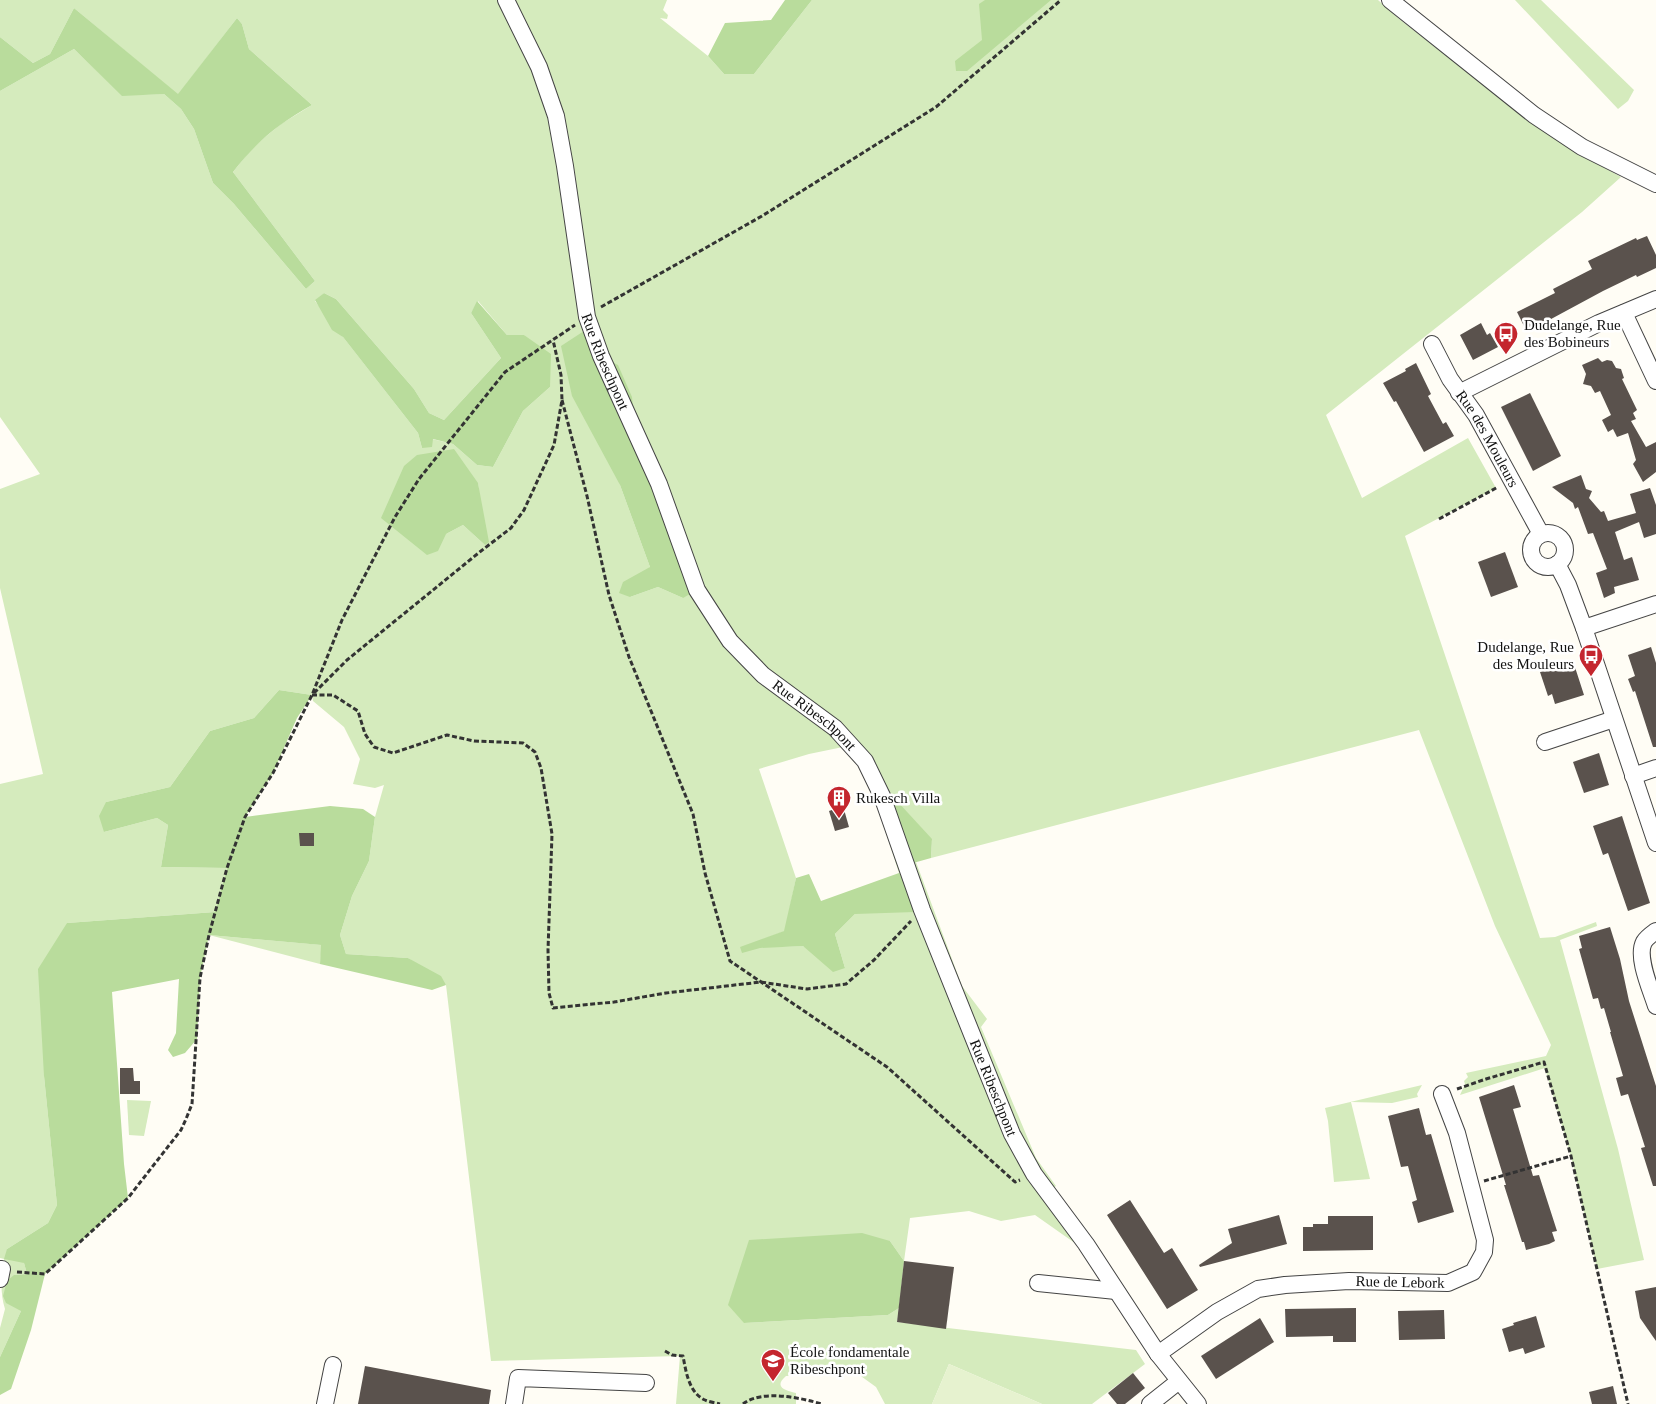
<svg xmlns="http://www.w3.org/2000/svg" width="1656" height="1404" viewBox="0 0 1656 1404" font-family="'Times New Roman',serif">
  <rect width="100%" height="100%" fill="#fffdf5"/>
  <g fill="#d5ebbd" fill-rule="evenodd">
    <path d="M0 0H501L552 117 584 331 620 485 650 567 630 597 658 587 683 598 593 313 575 174 559 105 512 0H667L663 10 668 15 667 19 660 18 708 56 724 74H754L812 0H1378L1398 18 1530 121 1575 151 1621 177 1582 212 1326 415 1362 498 1468 438 1496 488 1405 536 1540 938 1555 937 1596 922 1597 926 1560 940 1618 1149 1644 1260 1597 1269 1571 1156 1545 1068 1460 1095 1465 1084 1464 1081 1468 1077 1466 1073 1546 1056 1551 1045 1495 926 1419 730 931 858 932 839 907 865 916 862 962 986 987 1019 981 1027 1036 1158 1056 1186 1042 1195 1079 1246 1035 1215 1001 1221 969 1211 910 1218 904 1261 890 1241 744 1323 888 1315 899 1308 897 1322 1136 1350 1145 1364 1092 1404H1042L949 1364 932 1404H885L876 1387 858 1374 834 1367 796 1376H786C772 1388 788 1391 796 1393V1404H676L680 1356 491 1361 446 985 408 958 346 954 340 935 352 896 369 861 375 817 384 785 375 788 353 784 360 759 344 727 313 701 312 695 279 690 254 718 210 731 170 787 106 802 104 832 157 818 168 825 161 867 227 868 215 912 67 923 44 1076 57 1205 48 1223 7 1249 24 1263 27 1274 14 1275 21 1311 0 1357V1328L5 1309C0 1293 1 1276 4 1259L0 1258V784L43 774 0 588V489L40 474 0 417V91L74 49 122 95 164 94 181 109 194 129 213 183 234 204 306 289 315 281 233 172 253 147 281 124 312 105 249 49 242 24 237 18 178 95 74 8 50 54 33 63 0 37ZM324 293 336 299 414 389 429 413 444 420 501 358 471 313 478 301 507 335H524L550 387 523 411 493 467 477 465 453 444 432 439 422 448 418 433 315 301ZM478 483 485 545 463 525 446 534ZM843 747 859 765 875 799 899 873 904 876 855 914 835 934 845 968 803 946 740 948 785 931 796 878 759 769 809 754Z"/>
    <polygon points="1515,0 1541,0 1634,90 1628,101 1618,109"/>
    <polygon points="209,935 322,945 320,964"/>
    <polygon points="1422,1085 1417,1094 1418,1097 1392,1103 1351,1102 1370,1179 1334,1182 1328,1121 1325,1108"/>
    <polygon points="127,1100 151,1101 144,1136 129,1135"/>
  </g>
  <g fill="#b9dc9c">
    <polygon points="785,0 812,0 754,74 724,74 708,56 725,23 771,20"/>
    <polygon points="985,0 1051,0 967,71 956,71 955,61 982,40 979,4"/>
    <path d="M74 8 178 94 237 18 242 24 249 49 312 105C278 124 257 141 233 172L315 281 306 289 234 204 213 183 194 129 181 109 164 94 122 96 74 49 0 91V37L33 63 50 54Z"/>
    <polygon points="324,293 336,299 414,389 429,413 444,420 501,358 471,313 477,301 507,335 524,335 551,354 550,387 523,411 493,467 477,465 453,444 433,439 432,447 422,448 418,433 343,337 332,330 315,300"/>
    <polygon points="584,331 600,356 618,365 632,397 633,407 697,590 683,598 658,587 630,597 619,593 623,582 650,567 620,485 572,396 561,346"/>
    <polygon points="454,449 478,483 489,542 485,545 463,525 446,534 438,551 427,555 381,518 404,466 417,455"/>
    <polygon points="279,690 312,695 297,718 273,773 245,817 330,806 363,809 375,817 369,861 352,896 340,935 346,954 408,958 441,976 446,985 432,990 320,964 321,945 209,935 200,978 197,1039 185,1053 173,1057 168,1050 176,1033 179,979 112,992 124,1164 128,1198 45,1274 31,1330 11,1389 0,1395 0,1357 21,1311 6,1303 3,1296 7,1281 14,1275 27,1274 24,1263 4,1259 7,1249 48,1223 57,1205 44,1076 38,969 67,923 215,912 227,868 161,867 168,825 157,818 104,832 99,816 106,802 170,787 210,731 254,718"/>
    <polygon points="897,801 932,839 931,858 906,865 888,814"/>
    <polygon points="899,873 904,876 915,912 855,914 835,934 845,968 833,972 803,946 760,948 742,953 740,947 784,931 796,878 809,874 821,901"/>
    <polygon points="862,1233 890,1241 904,1261 899,1308 888,1315 744,1323 728,1305 749,1240"/>
  </g>
  <polygon fill="#e6f2cf" points="949,1364 1042,1404 932,1404"/>
  <g fill="#5a524d">
    <polygon points="1647,236 1656,255 1656,268 1637,277 1636,275 1603,291 1527,332 1517,312 1555,293 1553,289 1592,269 1588,261 1636,238 1637,240"/>
    <polygon points="1481,323 1487,335 1490,333 1498,347 1473,360 1460,335"/>
    <polygon points="1598,358 1602,362 1607,360 1612,361 1616,368 1621,369 1624,378 1622,379 1637,410 1633,413 1636,419 1631,421 1646,447 1656,442 1656,472 1643,482 1633,464 1636,460 1628,433 1617,437 1613,429 1608,432 1602,420 1611,415 1600,391 1595,393 1591,386 1583,384 1586,374 1582,365"/>
    <polygon points="1416,363 1431,394 1428,396 1443,424 1446,422 1454,436 1424,452 1396,401 1394,402 1383,383 1406,371 1405,369"/>
    <polygon points="1530,393 1561,456 1533,471 1501,407"/>
    <polygon points="1581,475 1586,489 1592,491 1589,498 1601,512 1604,511 1608,521 1636,513 1630,494 1650,488 1656,505 1656,534 1644,538 1639,522 1615,532 1624,560 1632,557 1639,580 1614,587 1615,593 1604,598 1596,573 1607,569 1593,533 1588,534 1578,507 1575,509 1573,503 1552,487"/>
    <polygon points="1505,552 1518,587 1491,597 1478,562"/>
    <polygon points="1651,647 1656,663 1656,747 1653,747 1635,691 1633,692 1628,679 1635,676 1628,655"/>
    <polygon points="1573,661 1584,695 1555,704 1552,694 1548,696 1540,672"/>
    <polygon points="1599,753 1609,785 1584,793 1573,762"/>
    <polygon points="843,806 849,827 835,831 829,811"/>
    <polygon points="1622,816 1650,903 1628,911 1608,853 1603,855 1593,826"/>
    <polygon points="299,833 314,833 314,846 300,846"/>
    <polygon points="1610,927 1620,959 1629,1001 1656,1086 1656,1186 1653,1186 1641,1148 1645,1147 1628,1094 1621,1096 1616,1078 1623,1076 1610,1032 1611,1032 1604,1008 1601,1009 1598,998 1593,999 1579,949 1582,948 1579,936"/>
    <polygon points="120,1068 133,1068 134,1081 140,1081 140,1094 120,1094"/>
    <polygon points="1514,1085 1521,1107 1513,1109 1533,1176 1539,1175 1557,1231 1552,1232 1555,1241 1549,1244 1526,1250 1524,1242 1522,1242 1504,1185 1506,1185 1479,1097"/>
    <polygon points="1419,1108 1426,1135 1431,1134 1454,1212 1418,1223 1412,1202 1417,1200 1408,1166 1401,1167 1388,1116"/>
    <polygon points="1130,1200 1164,1253 1172,1248 1198,1290 1167,1309 1107,1215"/>
    <polygon points="1279,1215 1287,1244 1200,1267 1199,1265 1232,1243 1228,1229"/>
    <polygon points="1328,1216 1373,1216 1373,1250 1303,1251 1303,1227 1313,1227 1313,1224 1328,1224"/>
    <polygon points="904,1261 954,1267 946,1329 897,1322"/>
    <polygon points="1656,1287 1656,1341 1640,1318 1635,1291"/>
    <polygon points="1356,1308 1356,1342 1333,1342 1333,1336 1286,1337 1285,1309"/>
    <polygon points="1444,1310 1445,1339 1399,1340 1398,1311"/>
    <polygon points="1536,1316 1545,1347 1525,1354 1523,1348 1509,1352 1502,1329 1514,1325 1513,1323"/>
    <polygon points="1260,1318 1274,1342 1216,1379 1201,1356"/>
    <polygon points="365,1366 491,1390 489,1404 358,1404"/>
    <polygon points="1133,1373 1145,1388 1125,1404 1117,1404 1108,1393"/>
    <polygon points="1613,1386 1617,1404 1592,1404 1589,1392"/>
  </g>
  <g fill="none" stroke-linecap="round" stroke-linejoin="round">
    <defs>
      <g id="minor">
        <path id="s1" d="M506 0 539 67 556 116 565 166 587 317 601 356 659 484 697 590 730 641 763 675 835 728 865 761 882 796 922 910 1012 1134 1034 1174 1086 1244 1158 1354 1198 1404"/>
        <polyline points="1390,0 1534,115 1582,147 1656,184"/>
        <polyline points="1624,313 1656,381"/>
        <path id="s2" d="M1432 344 1450 379 1476 415 1541 534"/>
        <polyline points="1459,393 1599,323 1656,299"/>
        <circle cx="1548" cy="550" r="17"/>
        <polyline points="1557,564 1568,585 1584,628 1656,843"/>
        <polyline points="1584,628 1656,604"/>
        <polyline points="1545,742 1614,719"/>
        <polyline points="1633,776 1656,768"/>
        <path d="M1656 931C1652 934 1647 937 1644 942 1636 957 1651 990 1656 1006"/>
        <polyline points="0,1269 2,1269 0,1279"/>
        <polyline points="1038,1283 1116,1291"/>
        <path id="s3" d="M1158 1354 1217 1312 1258 1289 1285 1285 1349 1281 1448 1283 1473 1272 1484 1252 1485 1240 1457 1133 1442 1094"/>
        <polyline points="325,1404 333,1365"/>
        <polyline points="514,1404 518,1378 646,1383"/>
        <polyline points="1150,1404 1179,1381"/>
      </g>
    </defs>
    <use href="#minor" stroke="#444" stroke-width="18"/>
    <g stroke="#333" stroke-width="3" stroke-dasharray="5 2.5" stroke-linecap="butt">
      <polyline points="601,307 762,216 936,107 1061,0"/>
      <polyline points="562,400 587,496 609,595 629,657 693,814 705,873 730,961 887,1067 1015,1182 1020,1180"/>
      <polyline points="1439,519 1498,487"/>
      <polyline points="314,693 347,660 481,551 511,528 524,510 554,445 562,400 561,375 553,340"/>
      <polyline points="312,695 333,695 358,711 365,734 374,747 393,753 447,735 474,741 523,743 535,752 541,768 552,834 548,950 549,993 553,1008 614,1002 666,993 761,982 807,989 846,984 874,960 911,921"/>
      <polyline points="1457,1089 1486,1079 1544,1062 1571,1156 1628,1404"/>
      <polyline points="1484,1181 1571,1156"/>
      <polyline points="17,1272 45,1274 128,1198 181,1130 186,1119 192,1104 200,978 209,935 227,868 245,817 273,773 312,695 342,620 395,517 419,479 505,372 575,325"/>
      <path d="M665 1351 672 1355 683 1356C686 1372 689 1393 705 1400 709 1402 716 1403 720 1404"/>
      <path d="M743 1404C762 1389 801 1398 822 1404"/>
    </g>
    <use href="#minor" stroke="#fff" stroke-width="16"/>
  </g>
  <defs>
    <symbol id="bus-pin" viewBox="-11 -11 22 30"><path d="M0 17L-7.5 6A9.5 9.5 0 1 1 7.5 6Z" fill="#c4262e" stroke="#fff"/><path d="M-5-6H5V4H4V6H2V4H-2V6H-4V4H-5ZM-3.5-4V0h7V-4ZM-3.5 1.2v1.5H-2V1.2ZM2 1.2v1.5H3.5V1.2Z" fill="#fff"/></symbol>
    <symbol id="building-pin" viewBox="-11 -11 22 30"><path d="M0 17L-7.5 6A9.5 9.5 0 1 1 7.5 6Z" fill="#c4262e" stroke="#fff"/><path d="M-4-6H4V6H1V3H-1V6H-4ZM-2.5-4.3h1.7v1.8h-1.7ZM.8-4.3h1.7v1.8H.8ZM-2.5-1h1.7V.8h-1.7ZM.8-1h1.7V.8H.8Z" fill="#fff"/></symbol>
    <symbol id="school-pin" viewBox="-11 -11 22 30"><path d="M0 17L-7.5 6A9.5 9.5 0 1 1 7.5 6Z" fill="#c4262e" stroke="#fff"/><path d="M0-5L7-2L0 1L-7-2ZM-4 1L0 2.5L4 1V4Q0 6-4 4Z" fill="#fff"/></symbol>
  </defs>
  <g fill-rule="evenodd">
    <use href="#bus-pin" x="1492" y="320" width="28" height="38"/>
    <use href="#bus-pin" x="1577" y="642" width="28" height="38"/>
    <use href="#building-pin" x="825" y="784" width="28" height="38"/>
    <use href="#school-pin" x="759" y="1347" width="28" height="38"/>
  </g>
  <g text-anchor="middle" dominant-baseline="central" stroke-width="5" stroke-linejoin="round" paint-order="stroke">
    <g font-size="15" fill="#111" stroke="#fff" text-anchor="start">
      <text x="1524" y="325">Dudelange, Rue<tspan x="1524" dy="17">des Bobineurs</tspan></text>
      <text x="1574" y="647" text-anchor="end">Dudelange, Rue<tspan x="1574" dy="17">des Mouleurs</tspan></text>
      <text x="856" y="798">Rukesch Villa</text>
      <text x="790" y="1352">École fondamentale<tspan x="790" dy="17">Ribeschpont</tspan></text>
    </g>
    <g font-size="15" fill="#111" stroke="#fff">
      <text stroke="none"><textPath href="#s1" startOffset="378">Rue Ribeschpont</textPath></text>
      <text stroke="none"><textPath href="#s2" startOffset="110">Rue des Mouleurs</textPath></text>
      <text stroke="none"><textPath href="#s1" startOffset="798">Rue Ribeschpont</textPath></text>
      <text stroke="none"><textPath href="#s1" startOffset="1218">Rue Ribeschpont</textPath></text>
      <text stroke="none"><textPath href="#s3" startOffset="262">Rue de Lebork</textPath></text>
    </g>
  </g>
</svg>
